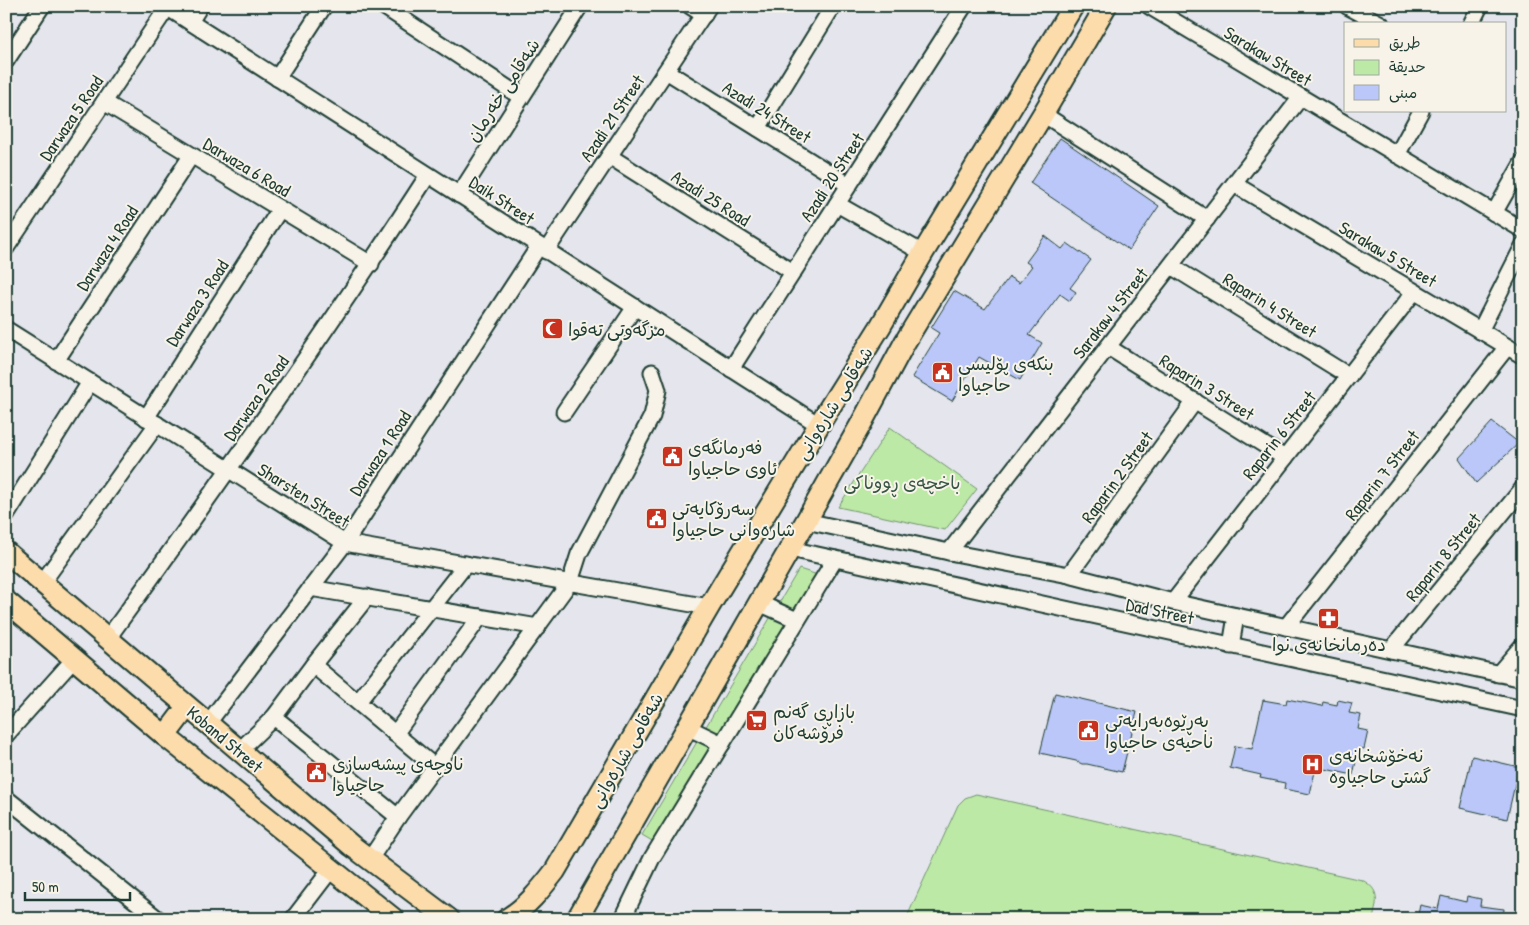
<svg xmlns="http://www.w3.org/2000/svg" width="1529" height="925" viewBox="0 0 1529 925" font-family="'Patrick Hand','Playpen Sans Arabic',sans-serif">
  <rect width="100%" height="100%" fill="#e5e6ed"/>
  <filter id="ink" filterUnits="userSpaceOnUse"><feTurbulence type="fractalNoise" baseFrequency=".02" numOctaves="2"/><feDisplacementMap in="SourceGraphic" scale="10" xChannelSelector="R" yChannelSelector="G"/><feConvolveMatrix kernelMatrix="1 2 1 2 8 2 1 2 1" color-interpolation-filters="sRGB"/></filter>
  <g filter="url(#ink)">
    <g fill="#bde9a6" stroke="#6e936d">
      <polygon points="890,427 977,489 945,530 838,507"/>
      <polygon points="799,569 821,576 661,846 642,835"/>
      <path d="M976 794 1362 880C1381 890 1377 901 1373 919H906L958 805 965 798Z"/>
    </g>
    <g fill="#bac7f8" stroke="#1f3d34">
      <polygon points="1060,138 1159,206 1129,250 1030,183"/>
      <polygon points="1045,236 1062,249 1067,243 1091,260 1070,288 1076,292 1070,301 1060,294 1029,335 1042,343 1020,380 979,357 952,401 912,377 939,333 931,328 954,291 985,309 1009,277 1019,283 1032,266 1026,262"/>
      <polygon points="1492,422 1519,443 1476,483 1459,458"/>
      <polygon points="1055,693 1137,712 1122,772 1087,764 1082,764 1076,761 1040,753"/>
      <polygon points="1287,699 1322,706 1323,702 1337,705 1338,700 1352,703 1349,713 1361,715 1358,729 1368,731 1364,749 1359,748 1353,775 1316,767 1310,794 1284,789 1285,783 1260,778 1261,775 1230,768 1235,746 1252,749 1263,700 1286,704"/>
      <polygon points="1472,756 1519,767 1507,819 1460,808"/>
      <polygon points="1441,896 1466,902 1467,896 1481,899 1480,906 1504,909 1503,919 1417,919 1420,905 1438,909"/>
    </g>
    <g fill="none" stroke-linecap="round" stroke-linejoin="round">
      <defs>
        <g id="minor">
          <polyline points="165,6 819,425"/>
          <polyline points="383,6 521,97"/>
          <polyline points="690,6 704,15"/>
          <polyline points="1149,6 1523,230"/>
          <polyline points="1347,6 1381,24"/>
          <polyline points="190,22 200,6"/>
          <polyline points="1471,24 1480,6"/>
          <polyline points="6,61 42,6"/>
          <polyline points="666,71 849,185"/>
          <polyline points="277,78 324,6"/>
          <polyline points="104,102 371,264"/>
          <polyline points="1043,114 1207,219"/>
          <polyline points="758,128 833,6"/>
          <polyline points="1397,155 1421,111"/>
          <polyline points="609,156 793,272"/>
          <polyline points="1234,184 1523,356"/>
          <polyline points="459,195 580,6"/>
          <polyline points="837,204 923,253"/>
          <polyline points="1494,213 1523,162"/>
          <polyline points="6,248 167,8"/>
          <polyline points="546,251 709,6"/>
          <polyline points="1171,266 1349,376"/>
          <polyline points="6,329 345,543 709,607"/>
          <polyline points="1480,331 1523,246"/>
          <polyline points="1108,347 1285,458"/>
          <polyline points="56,361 191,156"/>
          <polyline points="731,369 964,6"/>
          <polyline points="564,412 635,307"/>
          <polyline points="146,418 280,209"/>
          <polyline points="6,516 90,382"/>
          <polyline points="806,521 949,552 1069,575 1173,602 1523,679"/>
          <polyline points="790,549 1523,709"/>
          <polyline points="949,552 1301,97"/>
          <polyline points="1069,575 1195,401"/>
          <polyline points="42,583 157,424"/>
          <polyline points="310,588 538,627"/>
          <polyline points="1173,602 1414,292"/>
          <polyline points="759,603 797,620"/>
          <polyline points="1286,627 1507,347"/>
          <path d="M108 638C218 486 326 333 428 175"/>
          <polyline points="1231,646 1236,616"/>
          <polyline points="1391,650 1523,488"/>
          <polyline points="313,665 435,767"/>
          <polyline points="1498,674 1523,645"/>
          <polyline points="358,702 466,564"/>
          <polyline points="274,717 398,817"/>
          <polyline points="208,723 345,543 539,246"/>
          <polyline points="687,727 722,744"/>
          <polyline points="395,734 480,617"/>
          <polyline points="6,735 75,658"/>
          <polyline points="239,751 274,717 313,665 367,597"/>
          <polyline points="6,798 158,919"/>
          <polyline points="370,859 398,817 570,582 579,554 652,416 658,390 652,372"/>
          <polyline points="293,919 332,868"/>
          <polyline points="633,919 625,914 652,858 835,559"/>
        </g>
        <g id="major">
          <polyline points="6,552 352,846 449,919"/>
          <polyline points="6,601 165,736 394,919"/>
          <polyline points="165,736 187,707"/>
          <path d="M507 919C527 907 541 889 555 871L709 607 828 410 880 327 923 253 1073 6"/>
          <polyline points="577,919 806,521 861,424 905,342 1043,114 1106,6"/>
        </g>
      </defs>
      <use href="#minor" stroke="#1f3d34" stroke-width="19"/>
      <use href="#major" stroke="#1f3d34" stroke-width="24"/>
      <use href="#minor" stroke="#f7f3e8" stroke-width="15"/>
      <use href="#major" stroke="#fddcac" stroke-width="20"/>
    </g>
  </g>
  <defs>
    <symbol id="mosque-square" viewBox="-11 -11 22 22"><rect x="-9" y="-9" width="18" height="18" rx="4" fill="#c8321e" stroke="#f7f3e8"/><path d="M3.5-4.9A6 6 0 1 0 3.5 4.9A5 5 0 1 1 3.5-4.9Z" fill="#fff"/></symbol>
    <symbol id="civic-square" viewBox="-11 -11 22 22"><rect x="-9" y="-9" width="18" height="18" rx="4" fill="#c8321e" stroke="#f7f3e8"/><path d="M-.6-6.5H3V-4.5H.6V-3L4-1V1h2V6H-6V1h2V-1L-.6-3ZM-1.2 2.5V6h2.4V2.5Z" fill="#fff"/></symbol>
    <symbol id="pharmacy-square" viewBox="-11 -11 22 22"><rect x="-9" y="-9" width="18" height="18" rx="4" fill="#c8321e" stroke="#f7f3e8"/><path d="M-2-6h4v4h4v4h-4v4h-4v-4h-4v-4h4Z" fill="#fff"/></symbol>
    <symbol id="supermarket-square" viewBox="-11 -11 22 22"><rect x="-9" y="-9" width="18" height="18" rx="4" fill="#c8321e" stroke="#f7f3e8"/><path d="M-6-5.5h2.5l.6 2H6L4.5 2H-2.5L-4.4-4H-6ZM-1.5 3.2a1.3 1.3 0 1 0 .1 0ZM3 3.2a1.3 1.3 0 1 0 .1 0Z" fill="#fff"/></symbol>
    <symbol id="hospital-square" viewBox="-11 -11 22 22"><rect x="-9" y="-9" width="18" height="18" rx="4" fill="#c8321e" stroke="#f7f3e8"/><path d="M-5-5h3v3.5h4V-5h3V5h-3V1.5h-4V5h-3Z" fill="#fff"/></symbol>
  </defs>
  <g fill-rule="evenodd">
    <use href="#mosque-square" x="540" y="316" width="25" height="25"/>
    <use href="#civic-square" x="930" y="360" width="25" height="25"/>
    <use href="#civic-square" x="660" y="444" width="25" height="25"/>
    <use href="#civic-square" x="644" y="506" width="25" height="25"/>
    <use href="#pharmacy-square" x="1316" y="606" width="25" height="25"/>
    <use href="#supermarket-square" x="744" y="708" width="25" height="25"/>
    <use href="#civic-square" x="1076" y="718" width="25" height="25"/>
    <use href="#hospital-square" x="1300" y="752" width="25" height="25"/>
    <use href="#civic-square" x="304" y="760" width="25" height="25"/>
  </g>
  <g text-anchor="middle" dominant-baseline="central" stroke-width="4" stroke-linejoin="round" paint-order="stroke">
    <g font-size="18" fill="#1f3d34" stroke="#f7f3e8">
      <text transform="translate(1268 56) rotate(31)">Sarakaw Street</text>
      <text transform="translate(503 90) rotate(-57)">شەقامی خەرمان</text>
      <text transform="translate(767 112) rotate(32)">Azadi 24 Street</text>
      <text transform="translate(71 118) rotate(-56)">Darwaza 5 Road</text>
      <text transform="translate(612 118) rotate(-56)">Azadi 21 Street</text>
      <text transform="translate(247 167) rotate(31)">Darwaza 6 Road</text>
      <text transform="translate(832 177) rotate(-57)">Azadi 20 Street</text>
      <text transform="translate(711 198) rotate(32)">Azadi 25 Road</text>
      <text transform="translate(502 200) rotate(33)">Daik Street</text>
      <text transform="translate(107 248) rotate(-57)">Darwaza 4 Road</text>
      <text transform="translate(1388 254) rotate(31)">Sarakaw 5 Street</text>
      <text transform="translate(197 303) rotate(-57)">Darwaza 3 Road</text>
      <text transform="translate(1270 305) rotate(32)">Raparin 4 Street</text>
      <text transform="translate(1110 313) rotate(-52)">Sarakaw 4 Street</text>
      <text transform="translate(1207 387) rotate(32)">Raparin 3 Street</text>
      <text transform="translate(256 398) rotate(-55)">Darwaza 2 Road</text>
      <text transform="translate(834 403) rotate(-58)">شەقامی شارەوانی</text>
      <text transform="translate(1279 435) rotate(-52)">Raparin 6 Street</text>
      <text transform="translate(380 453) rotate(-57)">Darwaza 1 Road</text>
      <text transform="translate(1382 475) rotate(-52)">Raparin 7 Street</text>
      <text transform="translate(1117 477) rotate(-54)">Raparin 2 Street</text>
      <text transform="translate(304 495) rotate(32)">Sharsten Street</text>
      <text transform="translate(1443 557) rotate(-51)">Raparin 8 Street</text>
      <text transform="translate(1160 611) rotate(12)">Dad Street</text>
      <text transform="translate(225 739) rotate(40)">Koband Street</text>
      <text transform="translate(626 750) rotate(-60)">شەقامی شارەوانی</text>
    </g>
    <g font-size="18" fill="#1f3d34" stroke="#f7f3e8" text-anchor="start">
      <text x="568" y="329">مزگەوتی تەقوا</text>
      <text x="958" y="363">بنکەی پۆلیسی<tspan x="958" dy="21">حاجیاوا</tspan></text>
      <text x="688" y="447">فەرمانگەی<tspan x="688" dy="21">ئاوی حاجیاوا</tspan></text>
      <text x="672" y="508">سەرۆکایەتی<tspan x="672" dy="21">شارەوانی حاجیاوا</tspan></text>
      <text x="1329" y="644" text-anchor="middle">دەرمانخانەی نوا</text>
      <text x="773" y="711">بازاڕی گەنم<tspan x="773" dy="21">فرۆشەکان</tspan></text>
      <text x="1105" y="720">بەڕێوەبەرایەتی<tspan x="1105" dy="21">ناحیەی حاجیاوا</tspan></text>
      <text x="1329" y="755">نەخۆشخانەی<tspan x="1329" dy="21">گشتی حاجیاوە</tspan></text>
      <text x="332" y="763">ناوچەی پیشەسازی<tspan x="332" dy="21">حاجیاوا</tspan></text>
    </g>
    <g font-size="18" fill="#375745" stroke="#f7f3e8">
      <text x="902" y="482">باخچەی ڕووناکی</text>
    </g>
  </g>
  <rect width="1529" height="925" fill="none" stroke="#f7f3e8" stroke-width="25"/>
  <rect x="12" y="12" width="1504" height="900" fill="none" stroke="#1f3d34" stroke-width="2" filter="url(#ink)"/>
  <rect x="1344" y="22" width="162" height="90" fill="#f7f3e8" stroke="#a1aaa0"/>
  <rect x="1354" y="39" width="25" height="8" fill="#fddcac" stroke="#a1aaa0"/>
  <text x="1389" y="48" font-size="15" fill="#1f3d34">طريق</text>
  <rect x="1354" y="60" width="25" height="15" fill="#bde9a6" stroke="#a1aaa0"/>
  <text x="1389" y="72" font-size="15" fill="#1f3d34">حديقة</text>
  <rect x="1354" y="85" width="25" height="15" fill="#bac7f8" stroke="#a1aaa0"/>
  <text x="1389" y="98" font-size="15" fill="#1f3d34">مبنى</text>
  <path d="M25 892v8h105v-8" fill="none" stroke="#1f3d34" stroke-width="2.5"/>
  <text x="32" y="892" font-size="15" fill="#1f3d34" stroke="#f7f3e8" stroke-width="4" paint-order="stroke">50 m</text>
</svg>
